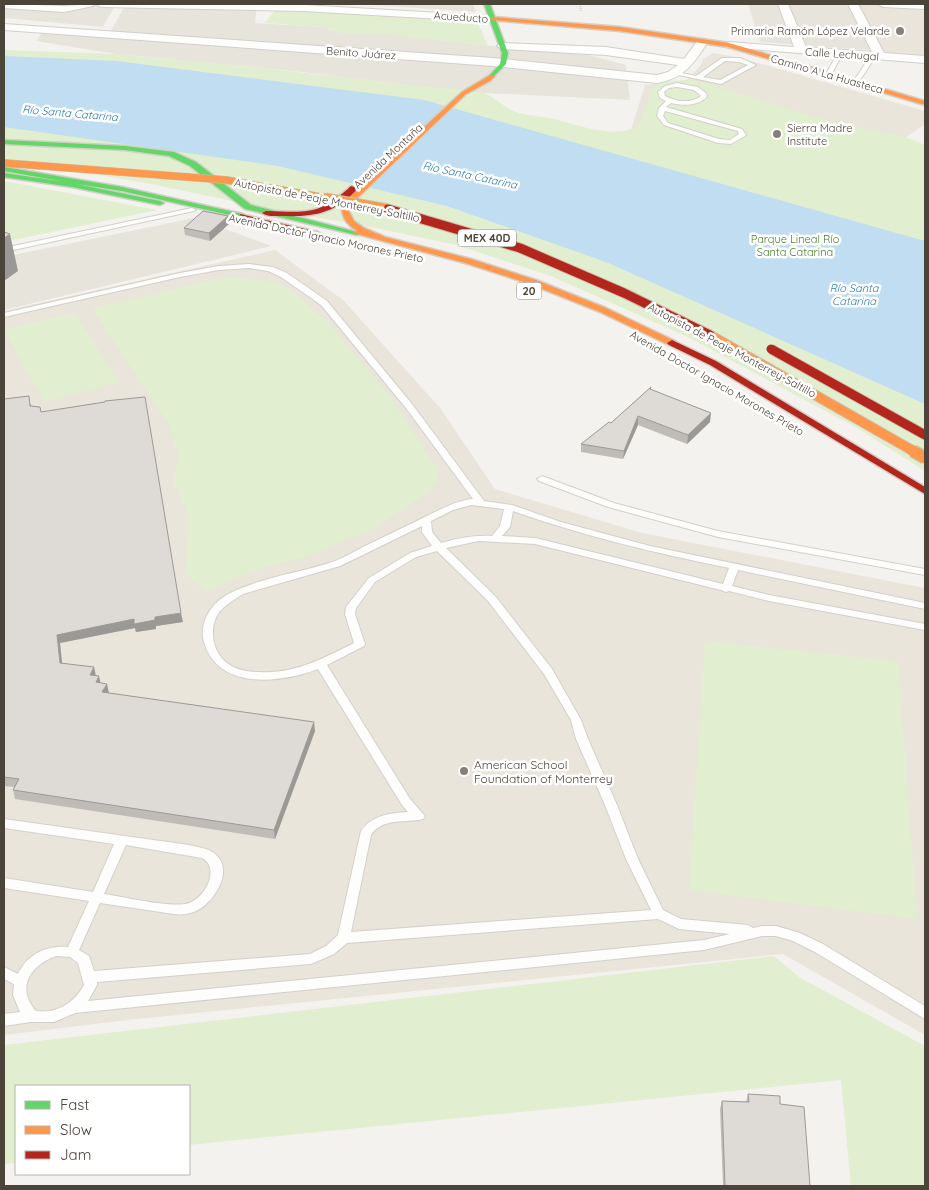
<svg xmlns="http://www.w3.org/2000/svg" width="929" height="1190" viewBox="0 0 929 1190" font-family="Quicksand,sans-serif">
  <rect width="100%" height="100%" fill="#f4f2ee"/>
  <g fill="#e7e4dc">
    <polygon points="4,4 116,4 103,27 4,18"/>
    <polygon points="126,4 257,4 255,23 321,27 342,33 397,35 480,45 573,51 626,65 630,100 485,93 413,86 302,72 116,54 36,41 47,27 110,32"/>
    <polygon points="357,4 473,4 476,12"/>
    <polygon points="748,4 925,4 925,54 760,42"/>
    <polygon points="194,218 272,246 4,310 4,257"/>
  </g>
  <g fill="#eae5da">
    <polygon points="862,6 925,9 925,56 886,53"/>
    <polygon points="713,53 741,58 925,111 925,124 905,138 631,130 645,85 687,80 701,65 703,59"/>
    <polygon points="275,250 343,300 440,408 495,489 642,533 925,588 925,1035 783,954 128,1020 4,1035 4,311"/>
  </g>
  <g fill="#e1eecf">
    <polygon points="276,9 477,21 488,46 392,35 342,33 321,27 265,23"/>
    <path d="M4 50 116 54 252 67 485 93C497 99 506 109 519 113 529 116 539 116 550 118 577 124 610 139 637 127L652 89 663 81 695 80 824 120 905 137 925 145V471L857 428 686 336 551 276 456 245 357 224 295 214 151 184 52 167 4 162Z"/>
    <polygon points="4,181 157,210 4,242"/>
    <polygon points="237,277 275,282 290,289 329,323 391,398 437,469 438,480 433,489 374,528 308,556 264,567 207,591 191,580 186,569 188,513 174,483 178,454 169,425 92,308 218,279"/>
    <polygon points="74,312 119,382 44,402 4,330"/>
    <polygon points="705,641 898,661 917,919 689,890"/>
    <polygon points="774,956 799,977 925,1046 925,1186 851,1186 841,1080 189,1145 189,1086 16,1086 16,1163 4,1164 4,1045"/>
  </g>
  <polygon fill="#c0ddf1" points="4,56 116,61 424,100 925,241 925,404 606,262 447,206 278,166 4,127"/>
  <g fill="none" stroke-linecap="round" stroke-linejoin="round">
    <defs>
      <g id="lane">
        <polygon points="838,52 843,53 831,75 827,75 826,74"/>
        <polygon points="871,55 876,56 858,83 854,83 853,82"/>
        <path d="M722 58H740L756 65 721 84 674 74 677 72 696 76ZM725 61 739 62 748 65 720 80 703 77Z"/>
        <path d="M677 83 698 87 706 93 707 97C697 106 684 106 671 103L666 107 742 129 746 135 745 136 731 144 718 143 664 125 657 116 659 108 666 101 660 98 658 92 665 86ZM677 87 694 90 701 96C690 104 677 102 665 96L664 92 669 88ZM665 111 738 131 739 134 730 140 719 139 668 123 663 116Z"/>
        <polygon points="192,208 196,210 194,211 4,252 4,248"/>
        <path d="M249 264 273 267 287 273 327 301 412 404 484 501 512 505 561 522 650 546 925 603V609L738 570 732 586 769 595 925 624V630L769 601 729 591 726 592 721 590 535 544 479 541 446 548 496 597 552 669 581 720 588 739 617 805 638 859 663 910 681 919 748 925 753 928 762 926H776L800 933 823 944 925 1006V1019L815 952 793 941 776 936H762L704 950 75 1013 54 1022H31L4 1026V1014L20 1012 13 995 14 984 4 979V967L18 974C27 954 47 945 68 947L89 901 4 888V878L93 892 114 844 4 828V819L189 845C197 847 208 848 215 854 235 870 214 903 196 911 189 914 182 915 174 914L100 903 79 950 89 956 94 971 310 954 326 946 338 935 361 831C372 815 390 813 408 812L402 805 318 669C281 683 218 691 204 642 200 628 206 614 215 604 237 581 301 573 332 562 342 559 353 552 363 547 384 537 406 526 427 516 441 509 458 500 473 499L406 408 321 305 281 277 268 271 249 268 219 270 180 277 4 317V313L180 273 219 266ZM471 505 504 509 500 526 492 536C474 535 458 538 441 543L432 532 431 521 453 510ZM513 511C583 536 655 553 729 568L723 584 535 538 502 536 510 527ZM422 526V532L432 546 410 553 369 578 346 607 345 614 354 643C324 658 295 674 260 672 248 672 236 670 227 663 211 651 208 625 221 610 227 604 235 599 243 594L340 566ZM437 551 488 601 544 674 571 720 576 739 605 805 626 859 651 910 351 932 371 835C382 819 401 822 419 820L423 819 425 816 410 799 327 665 364 646 365 644 355 614 356 608 375 582 416 557ZM126 845 202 858C222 869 203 902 185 904 166 907 125 897 104 894ZM658 919 679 929 730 934 704 940 88 1001 97 985V982L311 964 334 954 347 943ZM57 956 70 957 78 963 84 985C74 1003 57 1014 36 1011 15 988 31 964 57 956Z"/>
        <polygon points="542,476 614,503 718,531 925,569 925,575 718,537 608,507 539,481 537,479"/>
      </g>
      <g id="street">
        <polygon points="4,4 64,6 94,4 93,6 64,12 4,8"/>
        <polygon points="96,4 303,5 493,16 499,19 493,22 303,11 101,7"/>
        <polygon points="778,4 788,4 806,47 872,52 848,4 858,4 884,53 925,56 925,63 725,47 723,45 729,42 794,47"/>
        <polygon points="878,4 925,4 925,9 883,7"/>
        <path d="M4 24 493 58 657 75 668 72 678 65 606 55 503 49 497 46 503 43 606 47 684 59 698 40H706L708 42C693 64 685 78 657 83L493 66 4 30Z"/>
      </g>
      <g id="fast">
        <polygon points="484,4 490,4 508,53 506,64 492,78 489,76 500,64 502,53"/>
        <polygon points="4,140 125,146 174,152 196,162 251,205 361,233 357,235 245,209 190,166 169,156 125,150 4,144"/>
        <polygon points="4,167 122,187 243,214 247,216 243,218 122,191 76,184 160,201 164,203 160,205 72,187 4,177 4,173 66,182 4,171"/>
      </g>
      <g id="slow">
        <polygon points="493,17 620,27 729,43 925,101 925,105 728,47 620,31 491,20 490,19"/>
        <path d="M490 75 495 76 490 81 466 94 350 205 349 211 354 221 364 228 385 237 471 259 536 280 606 308 675 341V345H669L600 312 530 284 465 263 353 233 357 231C346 224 339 215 343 202L462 92Z"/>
      </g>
      <g id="jam">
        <path d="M351 186 358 188C335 214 314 217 281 216 274 216 267 217 262 213L266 211C308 212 318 216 351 186Z"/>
        <polygon points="240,214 318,232 322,234 318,236 240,218"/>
        <polygon points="672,340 716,361 925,487 925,494 710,365 669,345 667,343"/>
      </g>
    </defs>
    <use href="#lane" stroke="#d2d0cb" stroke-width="2"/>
    <use href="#street" stroke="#d2d0cb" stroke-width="2"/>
    <use href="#fast" stroke="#d3cfc5" stroke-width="3"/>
    <use href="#slow" stroke="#d3cfc5" stroke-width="3"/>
    <use href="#jam" stroke="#d3cfc5" stroke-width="3"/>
    <polyline stroke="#d3d2cc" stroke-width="2" stroke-dasharray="1 1" stroke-linecap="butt" points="580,4 581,11"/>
    <use href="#lane" fill="#fdfdfc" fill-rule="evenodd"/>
    <use href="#street" fill="#fdfdfc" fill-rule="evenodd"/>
    <use href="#fast" fill="#63d668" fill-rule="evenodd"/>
    <use href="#slow" fill="#ff974d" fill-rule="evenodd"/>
    <use href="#jam" fill="#b3261e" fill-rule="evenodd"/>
    <defs>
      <polyline id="slow-bridge-far2" points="4,163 226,180 332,199"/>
      <g id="slow-bridge-far1">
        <polyline points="325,198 388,209"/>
        <polyline points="710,335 915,452"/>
      </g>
      <polyline id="slow-bridge" points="913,451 925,458"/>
      <g id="jam-bridge">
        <polyline points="388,209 520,248 624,293 710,335"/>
        <polyline points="771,349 925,435"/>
      </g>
    </defs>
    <use href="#slow-bridge-far2" stroke="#ccbfa9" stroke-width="8" stroke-linecap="butt"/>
    <use href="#slow-bridge-far1" stroke="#ccbfa9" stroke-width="11" stroke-linecap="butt"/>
    <use href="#slow-bridge" stroke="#ccbfa9" stroke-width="14" stroke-linecap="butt"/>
    <use href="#jam-bridge" stroke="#ccbfa9" stroke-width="11" stroke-linecap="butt"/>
    <use href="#slow-bridge-far2" stroke="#ff974d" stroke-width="7"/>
    <use href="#slow-bridge-far1" stroke="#ff974d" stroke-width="9"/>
    <use href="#slow-bridge" stroke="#ff974d" stroke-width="11"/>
    <use href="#jam-bridge" stroke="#b3261e" stroke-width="9"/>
  </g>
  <g fill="#bfbcb8">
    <polygon points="229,224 210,241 185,235 184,228"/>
    <polygon points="651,387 651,389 710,422 687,444 638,425 623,459 581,452 581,444 611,423"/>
    <polygon points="4,399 31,404 31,406 40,407 41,412 183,622 156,626 156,629 136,632 135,628 60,643 62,663 96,676 100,683 109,693 315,731 275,839 15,799 13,790 14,787 4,786"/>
    <polygon points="748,1094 780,1104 810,1186 723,1186 720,1109 722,1101 746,1102"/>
  </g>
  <g fill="#9b9996">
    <polygon points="228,216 229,224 210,241 209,233"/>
    <polygon points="10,234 18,271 4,281 4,238"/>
    <polygon points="711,413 710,422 687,444 688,435"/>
    <polygon points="638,416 638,425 623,459 624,451"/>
    <polygon points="181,613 183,622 156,626 156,629 136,632 135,628 60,643 63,672 60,663 57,635 134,619 155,617"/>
    <polygon points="94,667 96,676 90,675"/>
    <polygon points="99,676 101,685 96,682"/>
    <polygon points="107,684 109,693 102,692"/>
    <polygon points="314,722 315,731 275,839 274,830"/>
  </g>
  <g fill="#dedbd6" stroke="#9b9996">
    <polygon points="203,211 228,216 209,233 184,228"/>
    <polygon points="4,232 10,234 4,238"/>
    <polygon points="651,387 650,389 711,413 688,435 638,416 624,451 581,444 609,422 611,423"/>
    <polygon points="29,396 30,406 40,407 41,412 105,402 105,401 145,397 181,613 155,617 155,620 134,624 134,619 57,635 60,663 94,667 90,675 99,676 96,682 107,684 102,692 314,722 274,830 13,790 19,779 4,777 4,399"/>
    <polygon points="748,1094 780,1096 780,1104 804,1107 810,1186 725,1186 722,1101 749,1102"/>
  </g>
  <g fill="#868178" stroke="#fff" stroke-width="2">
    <circle cx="900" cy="31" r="5"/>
    <circle cx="777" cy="134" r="5"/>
    <circle cx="464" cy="771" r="5"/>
  </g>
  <g text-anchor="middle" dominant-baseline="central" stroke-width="5" stroke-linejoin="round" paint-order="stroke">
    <g font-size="11" fill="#4b4439" stroke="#fff">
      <text transform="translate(461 17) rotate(4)">Acueducto</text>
      <text transform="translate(361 53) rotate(4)">Benito Juárez</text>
      <text transform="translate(842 54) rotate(4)">Calle Lechugal</text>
      <text transform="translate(827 74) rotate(16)">Camino A La Huasteca</text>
      <text transform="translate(388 156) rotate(-43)">Avenida Montaña</text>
      <text transform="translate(327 200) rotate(11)">Autopista de Peaje Monterrey-Saltillo</text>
      <text transform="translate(326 238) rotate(12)">Avenida Doctor Ignacio Morones Prieto</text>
      <text transform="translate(732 350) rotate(28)">Autopista de Peaje Monterrey-Saltillo</text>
      <text transform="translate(717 383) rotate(30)">Avenida Doctor Ignacio Morones Prieto</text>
    </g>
    <g font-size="11" fill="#4b4439" stroke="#fff" text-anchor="end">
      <text x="890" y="31">Primaria Ramón López Velarde</text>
      <text x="787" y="128" text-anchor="start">Sierra Madre<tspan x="787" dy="13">Institute</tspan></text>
    </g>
    <g font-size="11" font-style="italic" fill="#2e7ab2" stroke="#fff">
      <text transform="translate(70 113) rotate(5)">Río Santa Catarina</text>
      <text transform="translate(470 175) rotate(12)">Río Santa Catarina</text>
      <text x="854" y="288">Río Santa<tspan x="854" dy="13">Catarina</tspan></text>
    </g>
    <g fill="#fff" stroke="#817c74" stroke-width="1">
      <rect x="458" y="229.5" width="58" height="17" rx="4"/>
      <rect x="516.5" y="282.5" width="25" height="17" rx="4"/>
    </g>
    <g font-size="11" font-weight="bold" fill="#4b4439">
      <text x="487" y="238">MEX 40D</text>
      <text x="529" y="291">20</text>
    </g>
    <g font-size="11" fill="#4a7f2a" stroke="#fff">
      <text x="795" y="239">Parque Lineal Río<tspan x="795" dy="13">Santa Catarina</tspan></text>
    </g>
    <g font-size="12" fill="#4b4439" stroke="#fff" text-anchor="start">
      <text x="474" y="764">American School<tspan x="474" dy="14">Foundation of Monterrey</tspan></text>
    </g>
  </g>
  <rect width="929" height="1190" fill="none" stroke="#4b4439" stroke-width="10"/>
  <rect x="15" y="1085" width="175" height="90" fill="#ffffff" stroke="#b7b4b0"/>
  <rect x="25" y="1101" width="25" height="8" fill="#63d668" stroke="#b7b4b0"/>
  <text x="60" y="1110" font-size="15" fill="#4b4439">Fast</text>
  <rect x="25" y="1126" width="25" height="8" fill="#ff974d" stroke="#b7b4b0"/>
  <text x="60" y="1135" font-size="15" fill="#4b4439">Slow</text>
  <rect x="25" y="1151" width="25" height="8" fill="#b3261e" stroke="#b7b4b0"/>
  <text x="60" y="1160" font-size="15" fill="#4b4439">Jam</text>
</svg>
